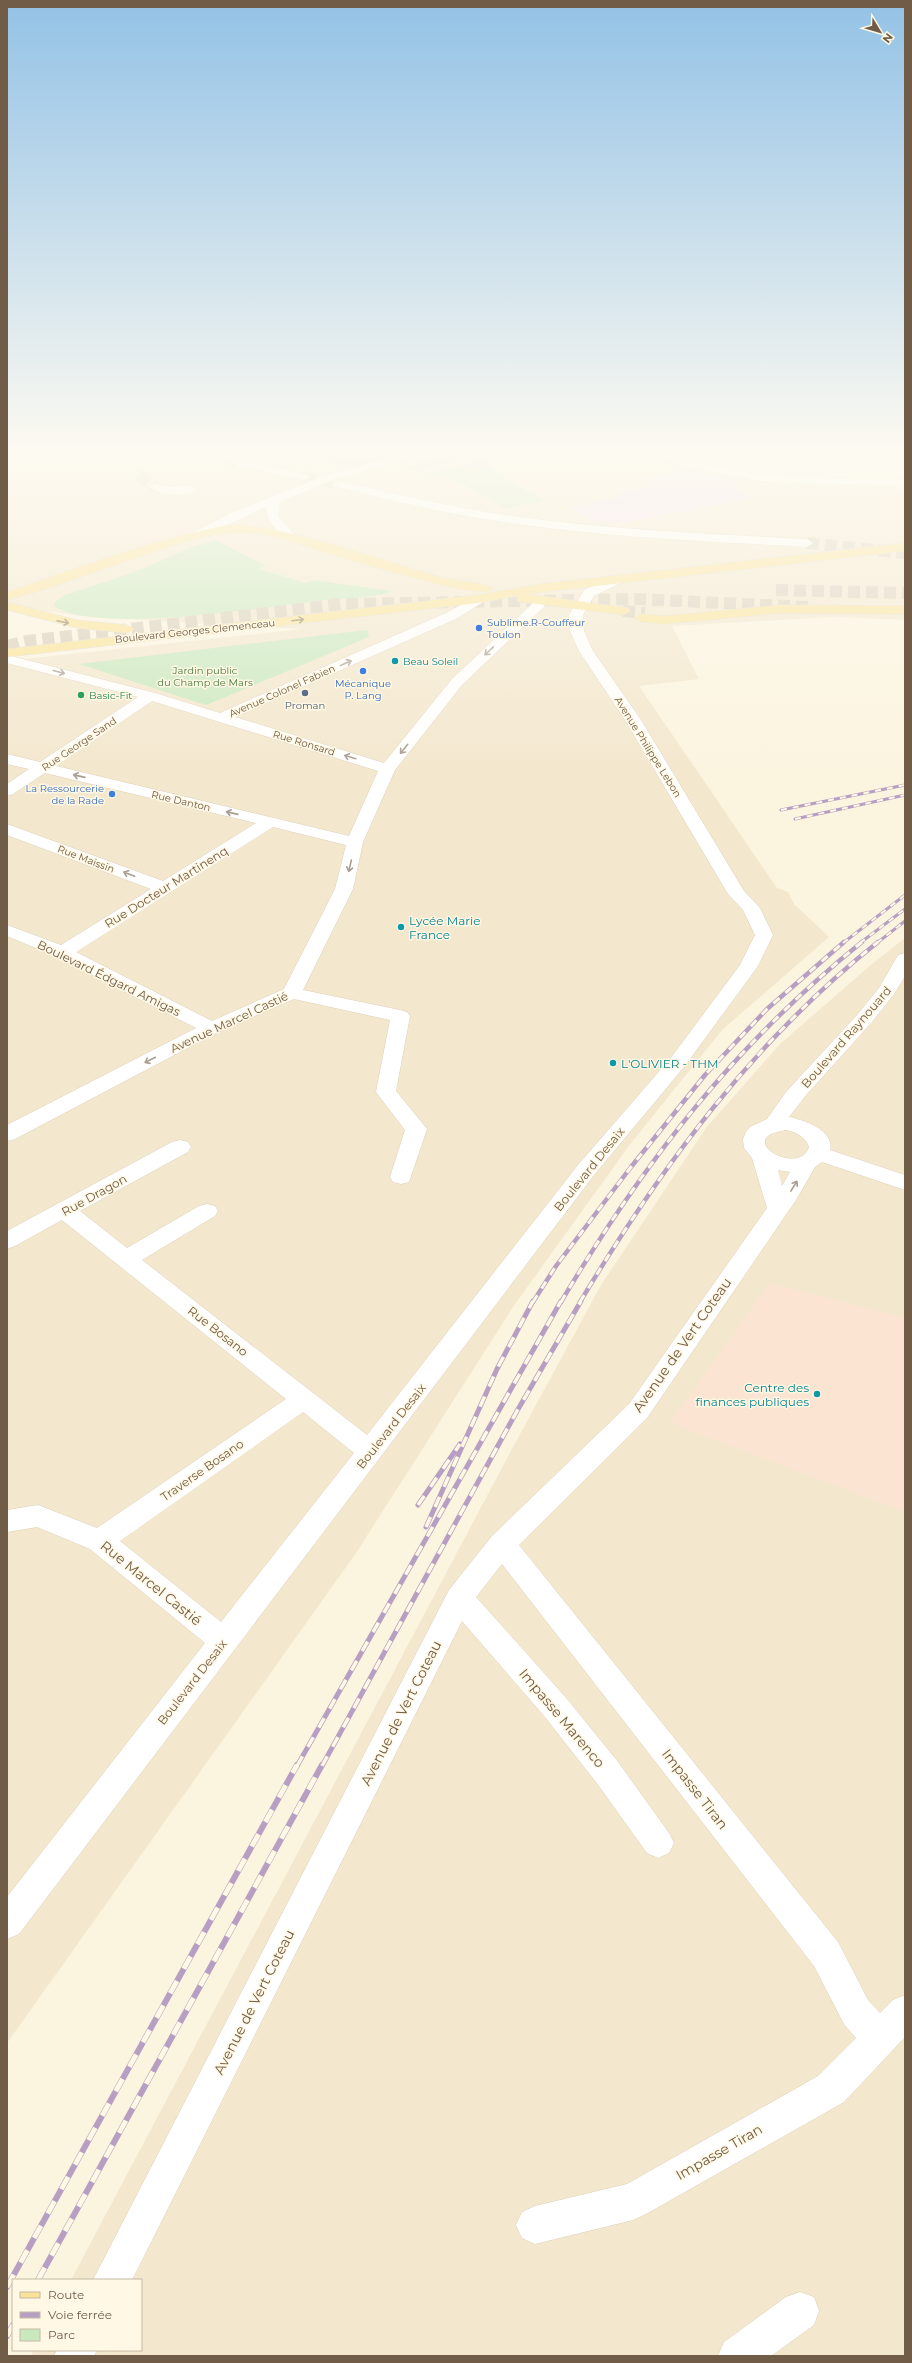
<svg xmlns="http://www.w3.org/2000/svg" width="912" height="2363" viewBox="0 0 912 2363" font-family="Montserrat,sans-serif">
  <rect width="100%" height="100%" fill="#fbf4df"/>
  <g fill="#f3e7cd">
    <polygon points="7,449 628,449 688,466 780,484 890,486 905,492 905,620 835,617 672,626 699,679 639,686 777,888 788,892 794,904 829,937 723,1029 631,1143 515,1304 356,1553 7,2043 7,661 302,629 90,617 7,606"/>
    <polygon points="690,449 782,449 704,453"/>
    <polygon points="905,938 905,2356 31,2356 34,2350 141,2350 141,2280 71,2280 504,1464 601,1285 706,1128 780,1044 872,964"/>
  </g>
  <g fill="#fce4d2">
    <polygon points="53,449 120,449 77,457"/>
    <polygon points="139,449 256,449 245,456 236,454 163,466 166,462 163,455"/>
    <polygon points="770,1283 905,1318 905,1512 670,1423"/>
  </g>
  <polygon fill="#f1dcf7" points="689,470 736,480 733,487 751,498 621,523 593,521 569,507 618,497 622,492 657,487 645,479"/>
  <g fill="#c9e8be">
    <polygon points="295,449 423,449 355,467 332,463"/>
    <path d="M465 449H536L517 459C509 456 496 455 489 464 501 481 528 491 546 500L506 509C478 492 453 475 420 476L474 461 469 458 421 471 405 468Z"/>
    <path d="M215 540 266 566 259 569 306 583 313 580 391 591C384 597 337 599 325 600 269 607 97 635 54 606L56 601 65 595 132 573 190 548Z"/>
    <polygon points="367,630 369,637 206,705 79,664"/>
  </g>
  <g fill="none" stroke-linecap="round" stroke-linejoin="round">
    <g stroke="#d8ceb9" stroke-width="12" stroke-dasharray="12 6" stroke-linecap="butt">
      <polyline points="193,449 239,463"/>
      <polyline points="138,475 156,487"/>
      <polyline points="304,477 339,484"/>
      <polyline points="807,543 905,553"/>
    </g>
    <polyline stroke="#d8ceb9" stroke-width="12" stroke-dasharray="12 6" stroke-linecap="butt" points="623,611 645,613"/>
    <g stroke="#d8ceb9" stroke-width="12" stroke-dasharray="12 6" stroke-linecap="butt">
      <polyline points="776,590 905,593"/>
      <polyline points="7,646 27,641 343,604 637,599 809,607"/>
    </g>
    <defs>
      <g id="minor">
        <path d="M420 449H438L436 451 461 449 459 451 419 462 415 461V457L335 479 280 502 279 517 296 537 294 540H286C277 530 266 521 266 507L199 538H191L189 535 230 513 327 475Z"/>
        <polygon points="636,449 653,449 691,462 761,475 905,480 905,486 761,481 685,467"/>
        <polygon points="775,449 829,449 823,452 691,461 685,458 691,455"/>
        <polygon points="239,460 304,474 310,477 304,480 235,465 233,463"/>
        <path d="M339 481C399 495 459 509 520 517 615 530 711 534 807 539L813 543 807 547C704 541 600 537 497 521 442 513 389 500 335 486L333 484Z"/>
        <path d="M156 484 167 487 191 486 197 490C190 498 157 495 150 487Z"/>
        <path d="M618 575 623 576 625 579 623 582 594 596 583 615 584 631 593 651 641 720 744 891 760 908 773 935 758 966 684 1067 594 1175 19 1934 7 1939V1897L205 1643 90 1549 37 1527 7 1532V1510L38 1505 97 1528 286 1399 62 1220 15 1246 7 1249V1231L172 1142 180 1140 188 1142 191 1147 188 1152 80 1211 127 1248 199 1206 207 1204 215 1206 218 1211 215 1216 142 1260 367 1435 578 1165 670 1059 740 965 755 935 743 910 728 894 625 720 579 651 570 631 569 615 584 590ZM303 1412 354 1453 221 1622 120 1541Z"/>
        <path d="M478 595 483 596 485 599 483 602 458 618 235 717 384 763 452 679 533 603H543L545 606 462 685 395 770 363 842 353 889 303 990 400 1010 407 1012 410 1016 396 1091 427 1129 409 1182 401 1184 393 1182 390 1177 405 1130 376 1092 390 1020 294 999 218 1032 15 1139 7 1141V1125L196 1028 55 956 7 936V925L61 945 151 889 7 835V824L163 881 256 823 45 773 13 794 7 796V784L29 769 7 764V754L40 762 138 697 7 663V655L155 693 220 713 448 612ZM152 701 378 771 349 836 56 766ZM273 827 346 845 335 889 284 989 212 1021 76 952Z"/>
        <path d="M905 953V976L894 994 872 1022 807 1094 789 1117C803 1120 835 1130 830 1150L905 1175V1190L822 1162 815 1167 796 1200 647 1418 519 1545 838 1942 868 2000 880 2013 893 2000 905 1995V2037L844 2102 646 2214 633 2220 535 2244 522 2238 516 2225 522 2212 535 2206 627 2184 818 2076 856 2038 844 2024 814 1966 502 1564 476 1597 567 1699 618 1762 669 1833 674 1843 669 1853 658 1858 647 1853 596 1782 545 1717 462 1621 132 2280H93L449 1590 492 1536 629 1404 767 1208 752 1158 744 1148 743 1139 746 1132 750 1127 767 1119 786 1092 858 1014 879 988 898 955ZM786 1130C796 1132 806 1137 809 1147 799 1178 731 1138 786 1130ZM778 1170 790 1172 782 1186Z"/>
        <polygon points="800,2292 814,2297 819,2311 814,2325 771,2356 718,2356 724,2342 786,2297"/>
        <polygon points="57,2350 97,2350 94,2356 54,2356"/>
      </g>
      <g id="major">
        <path d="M233 524C301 530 371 557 437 576 447 579 488 583 493 589 481 605 294 541 266 535 225 526 183 542 145 555 99 570 54 588 7 600V592C81 567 156 538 233 524Z"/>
        <polygon points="905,543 905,551 526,594 628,608 630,611 623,615 522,602 517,601 517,596 478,603 7,657 7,649 478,595 540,584"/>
        <polygon points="7,602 77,620 127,625 134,629 127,633 77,628 7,610"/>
        <polygon points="781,605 905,606 905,614 781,613 665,624 642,622 635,618 642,614 665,616"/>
      </g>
    </defs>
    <use href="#minor" stroke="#dfd1bb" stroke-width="1"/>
    <use href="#major" stroke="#e0dbd7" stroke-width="1"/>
    <use href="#minor" fill="#fff" fill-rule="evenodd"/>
    <use href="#major" fill="#fae397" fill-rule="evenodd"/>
    <defs>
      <g id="rail-far3">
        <polyline points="781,810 905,785"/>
        <polyline points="795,819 905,795"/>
        <polyline points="843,943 905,895"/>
        <polyline points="860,943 905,909"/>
        <polyline points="877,943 905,921"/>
      </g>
      <g id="rail-far2">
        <polyline points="533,1302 556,1266 631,1167 705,1075 767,1009 844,942"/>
        <path d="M561 1302C644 1162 734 1045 862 942"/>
        <path d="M580 1302C661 1167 754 1040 878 942"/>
      </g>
      <g id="rail-far1">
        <polyline points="418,1505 460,1444"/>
        <polyline points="426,1527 497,1369 533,1301"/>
        <polyline points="297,1766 561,1301"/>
        <polyline points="322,1766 517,1411 581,1301"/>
      </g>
      <g id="rail">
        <polyline points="38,2280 322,1765"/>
        <polyline points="7,2287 297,1765"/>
        <polyline points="7,2336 13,2325"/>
      </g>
    </defs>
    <use href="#rail-far3" stroke="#b79fc3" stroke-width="3"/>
    <use href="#rail-far2" stroke="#b79fc3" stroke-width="4.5"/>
    <use href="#rail-far1" stroke="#b79fc3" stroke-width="5"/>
    <use href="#rail" stroke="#b79fc3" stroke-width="6"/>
    <use href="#rail-far3" stroke="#fff8e4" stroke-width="2" stroke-dasharray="6" stroke-linecap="butt"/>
    <use href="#rail-far2" stroke="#fff8e4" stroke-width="3" stroke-dasharray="8" stroke-linecap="butt"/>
    <use href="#rail-far1" stroke="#fff8e4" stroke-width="3.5" stroke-dasharray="11" stroke-linecap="butt"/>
    <use href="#rail" stroke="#fff8e4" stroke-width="5" stroke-dasharray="14" stroke-linecap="butt"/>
  </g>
  <defs><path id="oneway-shaft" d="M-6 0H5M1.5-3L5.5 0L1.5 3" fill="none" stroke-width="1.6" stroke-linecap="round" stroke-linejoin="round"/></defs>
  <g stroke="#9a845f">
    <use href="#oneway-shaft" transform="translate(298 620) rotate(-7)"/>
    <use href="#oneway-shaft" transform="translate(63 622) rotate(11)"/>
  </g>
  <g stroke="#aa9d91">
    <use href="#oneway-shaft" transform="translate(489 651) rotate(136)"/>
    <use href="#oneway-shaft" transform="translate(346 663) rotate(-24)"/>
    <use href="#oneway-shaft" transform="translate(59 672) rotate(15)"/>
    <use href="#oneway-shaft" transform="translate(404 749) rotate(129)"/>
    <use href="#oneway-shaft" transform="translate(350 757) rotate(-163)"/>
    <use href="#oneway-shaft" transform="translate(79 776) rotate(-167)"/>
    <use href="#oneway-shaft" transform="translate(232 813) rotate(-167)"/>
    <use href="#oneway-shaft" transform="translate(350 866) rotate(103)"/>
    <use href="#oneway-shaft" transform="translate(129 874) rotate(-159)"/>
    <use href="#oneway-shaft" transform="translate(150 1060) rotate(153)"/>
    <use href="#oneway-shaft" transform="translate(794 1186) rotate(-58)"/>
  </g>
  <linearGradient id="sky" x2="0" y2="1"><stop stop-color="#93c2e6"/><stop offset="0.58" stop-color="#fdfaf1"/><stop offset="1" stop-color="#fdfaf1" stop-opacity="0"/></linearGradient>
  <rect width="912" height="780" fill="url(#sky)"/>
  <g fill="#3f7fe0" stroke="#fff8e4" stroke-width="1.5">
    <circle cx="479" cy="628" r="4"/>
    <circle cx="363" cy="671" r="4"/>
    <circle cx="112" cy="794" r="4"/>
  </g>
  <g fill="#0f9aa8" stroke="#fff8e4" stroke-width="1.5">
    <circle cx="395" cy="661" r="4"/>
    <circle cx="401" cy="927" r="4"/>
    <circle cx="613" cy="1063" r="4"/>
    <circle cx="817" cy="1394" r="4"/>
  </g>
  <circle fill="#5c6f8a" stroke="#fff8e4" stroke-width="1.5" cx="305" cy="693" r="4"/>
  <circle fill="#2e9e5b" stroke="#fff8e4" stroke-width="1.5" cx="81" cy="695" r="4"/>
  <g text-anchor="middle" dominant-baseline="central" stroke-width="3" stroke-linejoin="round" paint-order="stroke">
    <g font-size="10" fill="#366cbe" stroke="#fff8e4" text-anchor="start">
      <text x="487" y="622">Sublime.R-Couffeur<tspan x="487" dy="12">Toulon</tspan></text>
      <text x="363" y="683" text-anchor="middle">Mécanique<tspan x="363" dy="12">P. Lang</tspan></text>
      <text x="104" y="788" text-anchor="end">La Ressourcerie<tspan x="104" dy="12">de la Rade</tspan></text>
    </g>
    <g font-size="10" fill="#715c47" stroke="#fff8e4">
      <text transform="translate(195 631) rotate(-6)">Boulevard Georges Clemenceau</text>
      <text transform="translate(282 691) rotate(-24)">Avenue Colonel Fabien</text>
      <text transform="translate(304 743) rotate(17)">Rue Ronsard</text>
      <text transform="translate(79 744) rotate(-34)">Rue George Sand</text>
      <text transform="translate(648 747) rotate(58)">Avenue Philippe Lebon</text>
      <text transform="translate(181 801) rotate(13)">Rue Danton</text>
      <text transform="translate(86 859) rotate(21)">Rue Maissin</text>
    </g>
    <g font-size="10" fill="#0d838f" stroke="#fff8e4" text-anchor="start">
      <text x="403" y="661">Beau Soleil</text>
    </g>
    <g font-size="10" fill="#4c7c42" stroke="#fff8e4">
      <text x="205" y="670">Jardin public<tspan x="205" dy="12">du Champ de Mars</tspan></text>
    </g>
    <g font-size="10" fill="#27864d" stroke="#fff8e4" text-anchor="start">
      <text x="89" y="695">Basic-Fit</text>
    </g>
    <g font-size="10" fill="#4e5e75" stroke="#fff8e4">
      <text x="305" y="705">Proman</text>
    </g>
    <g font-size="12" fill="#715c47" stroke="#fff8e4">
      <text transform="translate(166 887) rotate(-32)">Rue Docteur Martinenq</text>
      <text transform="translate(109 978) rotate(26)">Boulevard Édgard Amigas</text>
      <text transform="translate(229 1022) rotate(-25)">Avenue Marcel Castié</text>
      <text transform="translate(846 1037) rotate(-49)">Boulevard Raynouard</text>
      <text transform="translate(589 1169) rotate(-51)">Boulevard Desaix</text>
      <text transform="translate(94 1195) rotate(-29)">Rue Dragon</text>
      <text transform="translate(218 1331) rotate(38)">Rue Bosano</text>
      <text transform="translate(391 1426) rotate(-52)">Boulevard Desaix</text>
      <text transform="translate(202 1470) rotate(-35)">Traverse Bosano</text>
      <text transform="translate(192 1682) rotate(-52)">Boulevard Desaix</text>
    </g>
    <g font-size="12" fill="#0d838f" stroke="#fff8e4" text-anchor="start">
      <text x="409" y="920">Lycée Marie<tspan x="409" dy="14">France</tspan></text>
      <text x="621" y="1063">L'OLIVIER - THM</text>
      <text x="809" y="1387" text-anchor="end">Centre des<tspan x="809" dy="14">finances publiques</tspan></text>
    </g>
    <g font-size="14" fill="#715c47" stroke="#fff8e4">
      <text transform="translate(682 1345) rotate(-55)">Avenue de Vert Coteau</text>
      <text transform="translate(151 1583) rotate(39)">Rue Marcel Castié</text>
      <text transform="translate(401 1713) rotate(-63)">Avenue de Vert Coteau</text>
      <text transform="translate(562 1718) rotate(50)">Impasse Marenco</text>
      <text transform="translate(695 1789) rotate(52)">Impasse Tiran</text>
      <text transform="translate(254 2002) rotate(-63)">Avenue de Vert Coteau</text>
      <text transform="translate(719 2152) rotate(-30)">Impasse Tiran</text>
    </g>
  </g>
  <rect width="912" height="2363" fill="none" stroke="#715c47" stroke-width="16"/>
  <rect x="12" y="2279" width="130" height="72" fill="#fff8e4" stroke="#c6baa5"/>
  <rect x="20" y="2292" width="20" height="6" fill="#fae397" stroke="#c6baa5"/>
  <text x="48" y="2299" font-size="12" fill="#715c47">Route</text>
  <rect x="20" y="2312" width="20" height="6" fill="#b79fc3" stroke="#c6baa5"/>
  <text x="48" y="2319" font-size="12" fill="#715c47">Voie ferrée</text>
  <rect x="20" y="2329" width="20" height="12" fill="#c9e8be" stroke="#c6baa5"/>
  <text x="48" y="2339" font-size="12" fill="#715c47">Parc</text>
  <g transform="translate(880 32) rotate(128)" stroke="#fff8e4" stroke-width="3" paint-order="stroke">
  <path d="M0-3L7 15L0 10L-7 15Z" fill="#715c47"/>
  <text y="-6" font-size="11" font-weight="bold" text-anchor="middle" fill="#715c47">N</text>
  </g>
</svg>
